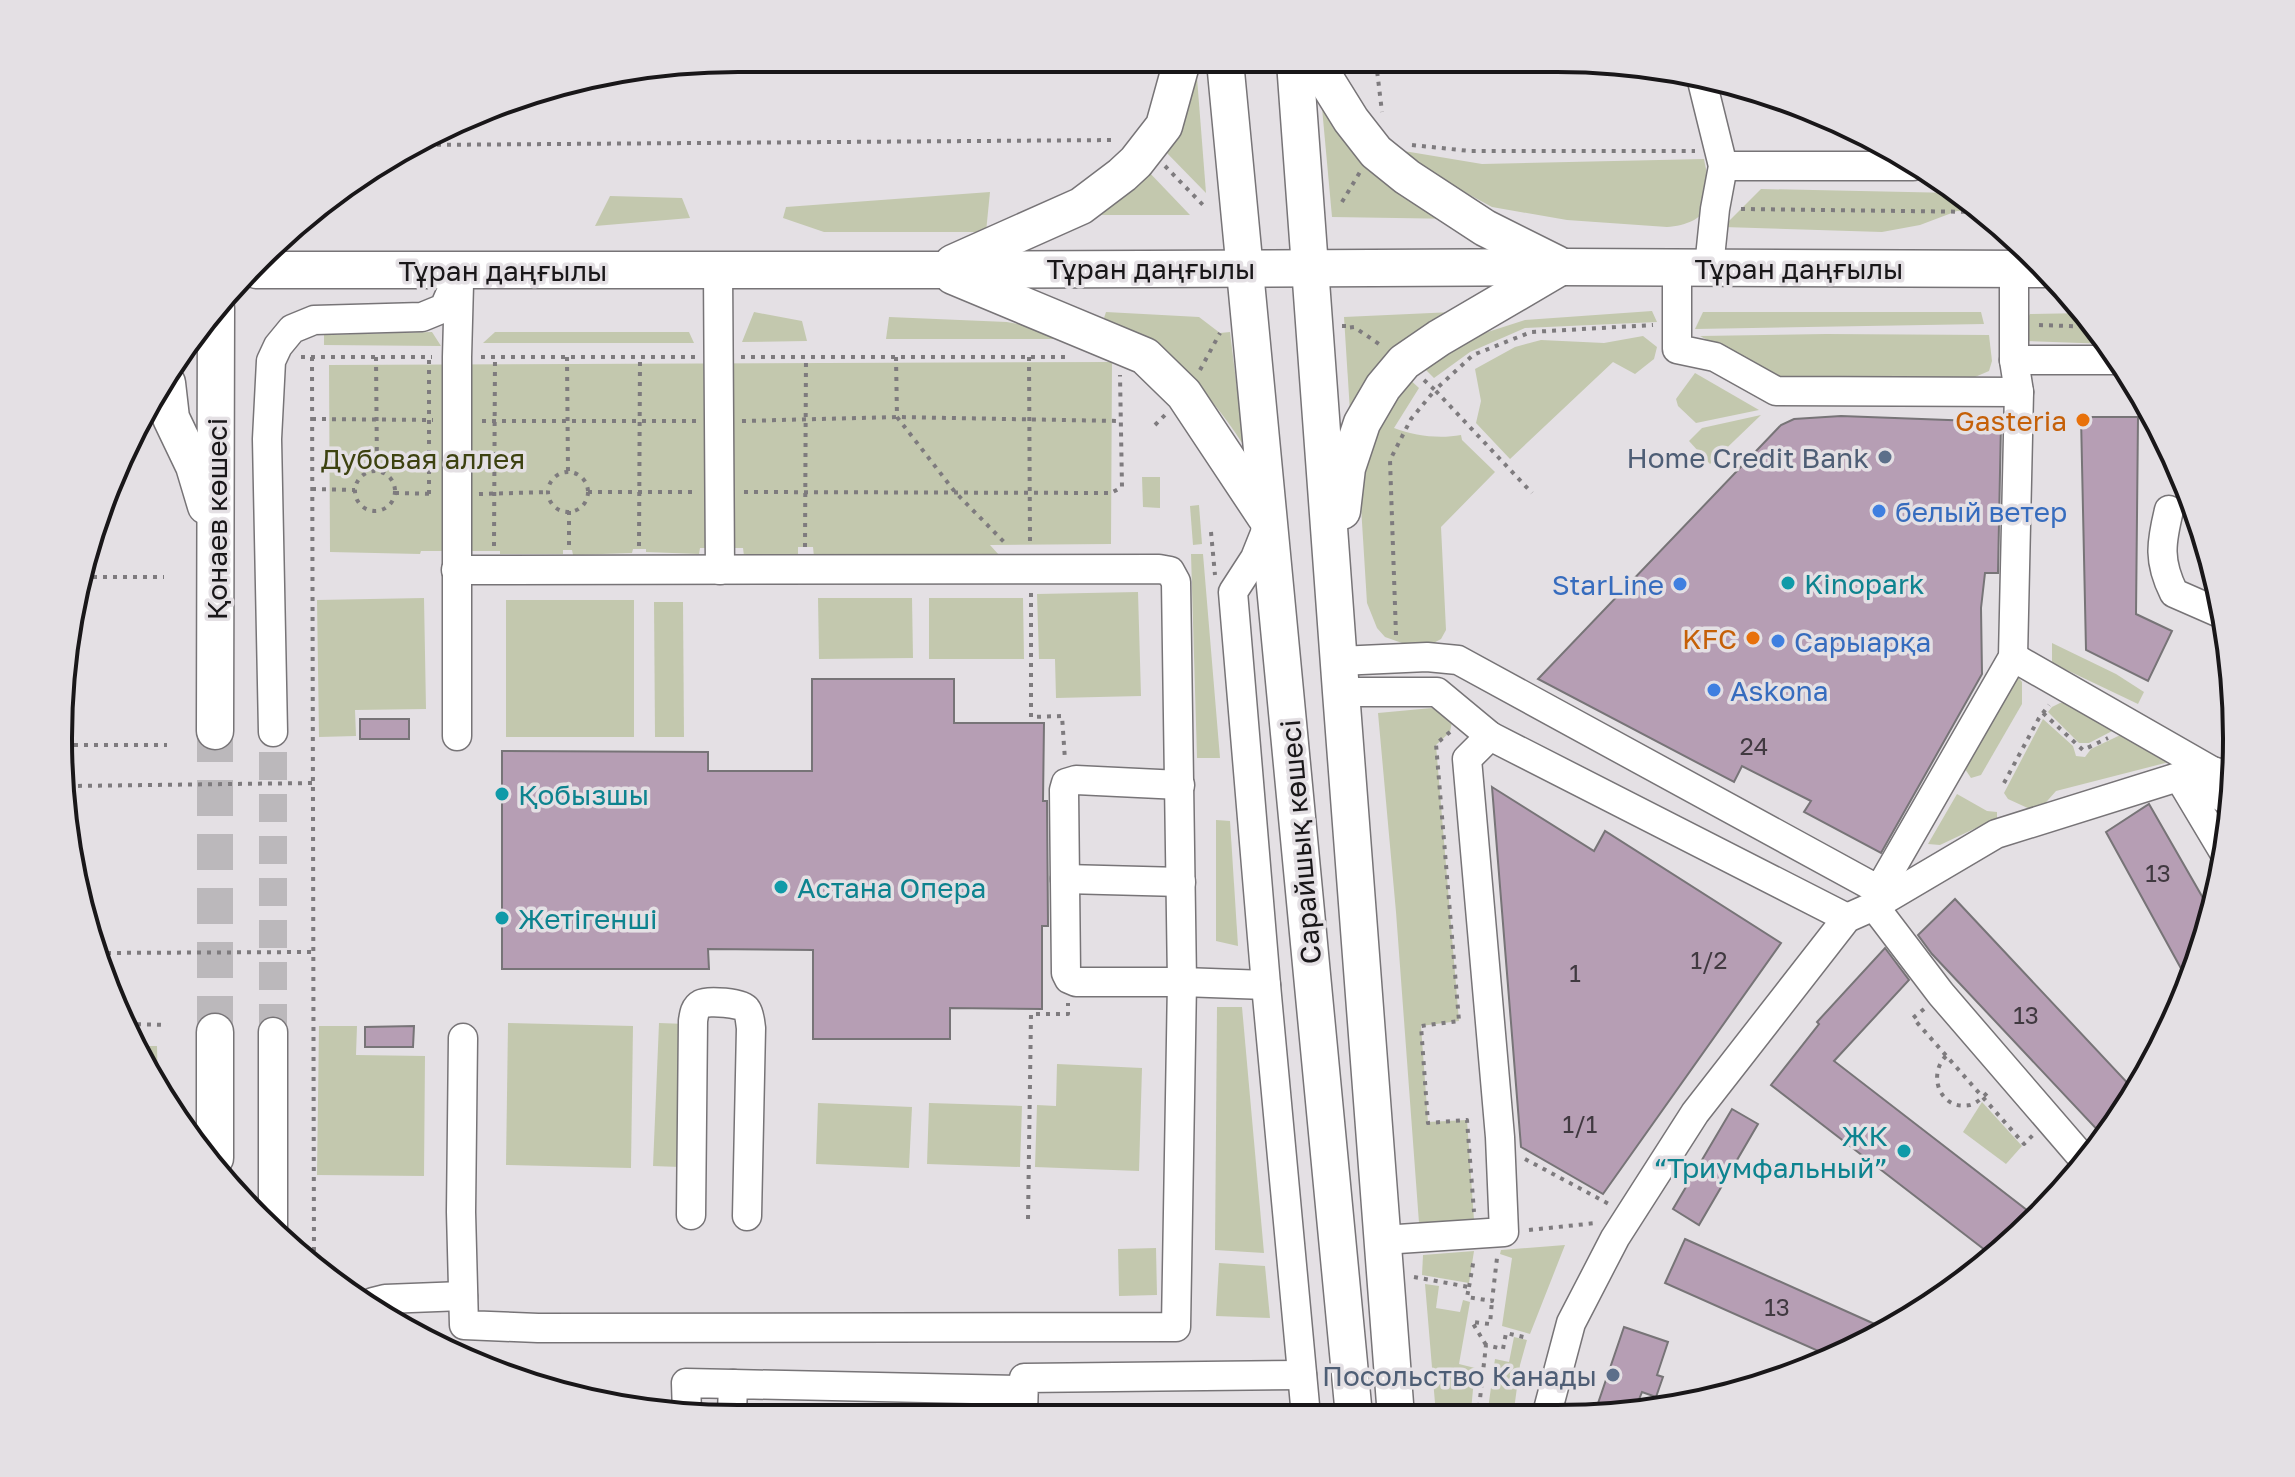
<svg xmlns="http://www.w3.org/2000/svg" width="2295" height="1477" viewBox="0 0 2295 1477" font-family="'Golos Text',sans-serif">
  <rect width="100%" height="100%" fill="#e4e0e4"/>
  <g fill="#c3c8ae">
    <polygon points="1196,65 1206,193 1164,150"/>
    <polygon points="1320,86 1460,219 1332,217"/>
    <path d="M1398 150 1482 164 1704 159C1706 171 1711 186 1710 197 1707 219 1685 226 1667 227L1567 220 1492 207 1396 155Z"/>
    <polygon points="1146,169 1190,215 1089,215"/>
    <polygon points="1761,189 1955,193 1982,212 1957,211 1920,225 1882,232 1723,227"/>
    <polygon points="990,192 986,232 824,232 783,218 786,207"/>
    <polygon points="610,196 682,198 690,218 595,226"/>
    <polygon points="1475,311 1351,428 1344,317"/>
    <polygon points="1652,311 1657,322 1525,328 1470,352 1434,378 1422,366 1466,339 1525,320"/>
    <polygon points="754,312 802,321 807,341 742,342"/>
    <path d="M1106 312 1199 317 1220 333 1230 332 1244 446C1224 413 1188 371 1158 348 1142 336 1121 328 1104 318Z"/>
    <polygon points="1703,312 1981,312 1984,324 1695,329"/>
    <polygon points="2086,313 2096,324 2109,344 2024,341 2024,325 2030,314"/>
    <polygon points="889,317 1007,322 1051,330 1059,339 886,339"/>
    <polygon points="432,332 441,346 324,345 324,335"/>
    <polygon points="495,332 689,332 694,343 483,343"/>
    <polygon points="1826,334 1989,335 1992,361 1989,371 1975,377 1877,382 1778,379 1700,336"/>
    <polygon points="1643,336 1657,347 1654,359 1635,374 1613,362 1510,459 1476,423 1481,401 1475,369 1515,347 1541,340 1604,343"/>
    <polygon points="1112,362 1111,544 990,545 999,555 814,557 813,547 798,547 798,556 744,556 743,548 700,548 699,554 646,552 646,549 633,549 632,553 573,555 572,550 563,550 563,554 500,554 500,551 421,551 420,554 330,552 329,365"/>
    <polygon points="1695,373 1759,410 1696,423 1678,406 1676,399"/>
    <path d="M1408 378 1419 388 1394 428C1415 436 1439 439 1461 435L1462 440 1495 472 1441 527 1446 630 1441 639 1428 646 1419 647 1402 643 1385 637 1377 628 1367 603 1360 490 1364 460 1379 422Z"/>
    <polygon points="1761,415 1710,464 1689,441 1702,428"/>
    <polygon points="1142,477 1160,477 1160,508 1143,507"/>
    <polygon points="1199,505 1202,544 1193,545 1190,506"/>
    <polygon points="1191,554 1203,554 1220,758 1197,758"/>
    <polygon points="1138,592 1141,696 1056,698 1055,659 1039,659 1037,594"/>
    <polygon points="424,598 426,709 355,710 356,736 319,737 317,600"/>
    <polygon points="818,598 912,598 913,658 819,659"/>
    <polygon points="929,598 1023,598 1024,659 929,659"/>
    <rect x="506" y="600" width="128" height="137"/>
    <polygon points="654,602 683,602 684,737 655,737"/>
    <polygon points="2052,643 2116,674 2144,692 2138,704 2052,663"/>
    <polygon points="2017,676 2022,682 2022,704 1981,775 1971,778 1965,769 2012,679"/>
    <polygon points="2060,703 2072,703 2118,728 2089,743 2079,743 2048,712 2052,707"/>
    <polygon points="1432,708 1452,722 1450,732 1436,745 1459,1021 1421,1026 1428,1122 1467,1120 1474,1220 1419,1223 1396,912 1378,713"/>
    <polygon points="2043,719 2073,746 2076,756 2085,757 2091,749 2133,729 2173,761 2056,791 2041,808 2032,810 2008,799 2004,793"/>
    <polygon points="1957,794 1987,811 1997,812 1997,818 1940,845 1928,844"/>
    <polygon points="1216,820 1230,821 1238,946 1216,941"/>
    <polygon points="1217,1007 1242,1007 1264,1253 1215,1250"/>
    <polygon points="508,1023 633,1026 631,1168 506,1165"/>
    <polygon points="659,1023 686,1024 680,1167 653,1166"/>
    <polygon points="319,1026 357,1026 356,1055 425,1056 424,1176 317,1175"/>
    <polygon points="136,1046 157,1046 158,1089 149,1079"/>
    <polygon points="1057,1064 1142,1068 1139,1171 1035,1167 1037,1105 1056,1106"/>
    <polygon points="1982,1102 2022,1146 2006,1164 1963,1132"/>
    <polygon points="818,1103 912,1107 909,1168 816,1164"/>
    <polygon points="929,1103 1022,1106 1020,1167 927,1164"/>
    <polygon points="1565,1245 1530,1334 1502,1326 1512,1258 1500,1254 1501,1250"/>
    <polygon points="1156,1248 1157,1295 1119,1296 1118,1249"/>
    <polygon points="1474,1251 1469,1283 1422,1275 1423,1255"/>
    <polygon points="1219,1263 1265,1266 1270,1318 1216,1316"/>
    <polygon points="1425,1284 1439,1286 1436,1308 1460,1312 1463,1300 1470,1302 1459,1364 1475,1368 1471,1411 1461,1411 1460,1417 1436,1415"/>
    <polygon points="1514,1337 1527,1340 1520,1365 1513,1417 1487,1416 1495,1359 1509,1362"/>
  </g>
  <g fill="#b69eb4" stroke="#777477" stroke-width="2">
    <polygon points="1841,416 2001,422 1998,573 1985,573 1981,608 1982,674 1881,853 1804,812 1811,801 1742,766 1734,782 1538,679 1781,425 1794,419"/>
    <polygon points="2081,417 2138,417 2136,614 2172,631 2148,681 2086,650"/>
    <polygon points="812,679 954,679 954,723 1044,723 1043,801 1047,801 1048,926 1042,926 1042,1009 950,1008 950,1039 813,1039 813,950 708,949 709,969 502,969 502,751 708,752 708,771 812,771"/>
    <rect x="360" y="719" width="49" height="20"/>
    <polygon points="1492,787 1594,851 1605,831 1781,943 1603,1194 1521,1147"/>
    <polygon points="2149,804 2211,912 2201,957 2189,983 2106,832"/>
    <polygon points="1955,899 2136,1092 2104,1137 1932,954 1918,935"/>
    <polygon points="1885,948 1909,980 1834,1061 2036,1217 1994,1257 1771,1085 1819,1024 1817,1022"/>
    <polygon points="414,1026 413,1047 365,1047 365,1027"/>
    <polygon points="1732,1109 1758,1124 1699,1225 1673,1209"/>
    <polygon points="1685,1239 1888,1330 1857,1349 1834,1358 1665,1283"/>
    <polygon points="1624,1327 1668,1342 1657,1375 1663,1377 1656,1397 1642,1392 1634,1412 1593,1418"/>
  </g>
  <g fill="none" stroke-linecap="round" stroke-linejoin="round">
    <polyline stroke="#bbb8bb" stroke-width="28" stroke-dasharray="28 14" stroke-linecap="butt" points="273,1032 273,732"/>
    <polyline stroke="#bbb8bb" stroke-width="36" stroke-dasharray="36 18" stroke-linecap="butt" points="215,1032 215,731"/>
    <defs>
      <g id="minor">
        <polyline points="1702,81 1723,166 1715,209 1709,267"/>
        <polyline points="1723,166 1913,166"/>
        <polyline points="1677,267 1677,349 1715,357 1776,391 2019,392"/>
        <polyline points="2014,269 2014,360 2118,360"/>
        <polyline points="718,270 720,570"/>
        <path d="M2169 510C2161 543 2158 561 2174 593L2222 614"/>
        <polyline points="1269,523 1255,558 1233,592 1266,985 1306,1416"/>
        <polyline points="456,570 1159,569 1170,571 1176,582 1182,982 1176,1327 538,1328 464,1325 461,1212 463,1038"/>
        <polyline points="2013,657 2212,771"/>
        <polyline points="1339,661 1427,657 1458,660 1879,890 2013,657 2019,392 2014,360"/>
        <polyline points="1341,692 1437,692 1490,736 1847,918"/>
        <polyline points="273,732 267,439 271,361 278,346 292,329 314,320 422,317 444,308 460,271"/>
        <polyline points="457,736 457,357 459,284"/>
        <polyline points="2184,775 2232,803"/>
        <polyline points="2179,777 2225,854"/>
        <polyline points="1180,785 1076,780 1066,783 1064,790 1066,973 1069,979 1076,982 1182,982 1266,985"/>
        <polyline points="1065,879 1181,882"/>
        <polyline points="1874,906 1941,994 2086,1162"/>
        <path d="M691 1215 693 1021C694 1014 695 1007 701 1004 708 1000 742 1003 746 1009 750 1014 750 1022 751 1028L747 1216"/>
        <polyline points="273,1229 273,1032"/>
        <polyline points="1383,1240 1504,1232 1500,1137 1467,759 1490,736"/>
        <polyline points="373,1302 385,1299 463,1296"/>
        <polyline points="687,1413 686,1383 733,1384"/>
        <polyline points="732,1414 733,1384 1023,1390"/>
        <polyline points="1023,1415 1024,1378 1302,1375"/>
        <polyline points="1546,1417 1571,1323 1615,1238 1695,1113 1847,918 1874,906 1996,834 2191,773 2212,771 2233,776"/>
      </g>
      <g id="major">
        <polyline points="1225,61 1354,1416"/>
        <polyline points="1295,62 1341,692 1396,1417"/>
        <polyline points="1315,62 1351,120 1376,152 1407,177 1485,228 1557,264"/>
        <polyline points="953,263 1081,206 1122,175 1136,162 1164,126 1182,61"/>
        <polyline points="257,270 937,270 1562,267 2044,269"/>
        <polyline points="953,276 1145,356 1184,394 1265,516"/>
        <polyline points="167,383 171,418 194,466 206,506"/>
        <polyline points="1342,511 1347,468 1362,423 1383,387 1404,362 1439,338 1557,269"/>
        <polyline points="215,731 216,308"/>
        <polyline points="215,1158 215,1032"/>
      </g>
    </defs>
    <use href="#minor" stroke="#777477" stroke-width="31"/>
    <use href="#major" stroke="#777477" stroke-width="39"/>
    <g stroke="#7e7b7e" stroke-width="4" stroke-dasharray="4 6" stroke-linecap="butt">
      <polyline points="1376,62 1382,112"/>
      <polyline points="417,145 1116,140"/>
      <polyline points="1412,145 1470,151 1695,151"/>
      <polyline points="1165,166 1204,206"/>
      <polyline points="1342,202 1360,172"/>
      <polyline points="1741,209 1982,212"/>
      <polyline points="1344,324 1344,328 1354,327 1382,346"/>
      <polyline points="2039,325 2098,327"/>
      <polyline points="301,357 432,357"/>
      <polyline points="312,357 314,1265"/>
      <polyline points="376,357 377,470"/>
      <polyline points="481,357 696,357"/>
      <polyline points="567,357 568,472"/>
      <polyline points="741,357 1068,357"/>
      <polyline points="896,357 897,417 955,492 1007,545"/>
      <polyline points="1029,357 1030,544"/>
      <polyline points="1200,370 1220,333"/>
      <polyline points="1424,380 1435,390 1473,355 1531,332 1653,325"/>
      <polyline points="312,419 433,420"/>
      <polyline points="482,421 697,421"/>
      <polyline points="742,421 897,417 1120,421"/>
      <polyline points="1155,425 1166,414"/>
      <circle cx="375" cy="491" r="20"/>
      <circle cx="568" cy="492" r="20"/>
      <polyline points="312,489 355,490"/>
      <polyline points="588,492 696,492"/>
      <polyline points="744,492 1111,493 1122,487 1120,375"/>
      <polyline points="395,493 434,494"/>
      <polyline points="429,494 429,357"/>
      <polyline points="479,494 549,492"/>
      <polyline points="1211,532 1215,575"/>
      <polyline points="569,545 569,511"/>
      <polyline points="494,546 495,357"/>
      <polyline points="639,546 640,357"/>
      <polyline points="805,547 806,357"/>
      <polyline points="83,577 164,577"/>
      <polyline points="1031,593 1031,717 1062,716 1065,760"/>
      <polyline points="71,635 72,820"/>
      <polyline points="1396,635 1390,460 1411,419 1435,390 1532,493"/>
      <polyline points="61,686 61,714"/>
      <polyline points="2043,713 2083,750 2108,738"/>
      <polyline points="1450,732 1436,744 1459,1021 1421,1026 1428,1123 1467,1120 1474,1212"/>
      <polyline points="64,745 167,745"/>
      <polyline points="2004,783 2039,718 2049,705"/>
      <polyline points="68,786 313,783"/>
      <polyline points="97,953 313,952"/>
      <polyline points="1924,1009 1913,1018 2024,1144 2034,1134"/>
      <polyline points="127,1024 167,1025"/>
      <path d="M1946 1056C1927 1075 1940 1111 1970 1105 1978 1103 1985 1095 1991 1089"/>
      <polyline points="1525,1159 1609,1204"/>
      <polyline points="1028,1219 1031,1014 1068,1014 1068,1003"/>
      <polyline points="1529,1230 1596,1223"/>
      <polyline points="1414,1277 1469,1287 1467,1297 1492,1301 1497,1258"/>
      <polyline points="1469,1287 1474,1258"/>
      <polyline points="1486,1345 1472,1322 1490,1324 1492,1301"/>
      <polyline points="1478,1417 1486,1345 1503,1349 1506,1333 1528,1338"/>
    </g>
    <use href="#minor" stroke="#fff" stroke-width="28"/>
    <use href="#major" stroke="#fff" stroke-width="36"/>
  </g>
  <g fill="#e8710a" stroke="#e4e0e4" stroke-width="3">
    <circle cx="2083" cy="420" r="8"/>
    <circle cx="1753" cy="638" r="8"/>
  </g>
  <g fill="#5c6f8a" stroke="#e4e0e4" stroke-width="3">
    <circle cx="1885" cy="457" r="8"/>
    <circle cx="1613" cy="1375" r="8"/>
  </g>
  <g fill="#3f7fe0" stroke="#e4e0e4" stroke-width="3">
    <circle cx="1879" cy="511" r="8"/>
    <circle cx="1680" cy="584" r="8"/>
    <circle cx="1778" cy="641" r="8"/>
    <circle cx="1714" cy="690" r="8"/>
  </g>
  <g fill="#0f9aa8" stroke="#e4e0e4" stroke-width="3">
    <circle cx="1788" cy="583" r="8"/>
    <circle cx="502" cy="794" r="8"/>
    <circle cx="781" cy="887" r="8"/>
    <circle cx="502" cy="918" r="8"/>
    <circle cx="1904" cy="1151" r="8"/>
  </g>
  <g text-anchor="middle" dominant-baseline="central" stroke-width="7" stroke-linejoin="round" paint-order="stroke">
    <g font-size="24" fill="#403940">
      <text x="1754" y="745">24</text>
      <text x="2158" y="872">13</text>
      <text x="1709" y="959">1/2</text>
      <text x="1575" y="972">1</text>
      <text x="2026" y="1014">13</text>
      <text x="1580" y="1123">1/1</text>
      <text x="1777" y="1306">13</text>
    </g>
    <g font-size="28" fill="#191719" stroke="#e4e0e4">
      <text x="1151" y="268">Тұран даңғылы</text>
      <text x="1799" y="268">Тұран даңғылы</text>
      <text x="503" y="270">Тұран даңғылы</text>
      <text transform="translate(216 519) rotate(-90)">Қонаев көшесі</text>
      <text transform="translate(1300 842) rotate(-95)">Сарайшық көшесі</text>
    </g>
    <g font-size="28" fill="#c56008" stroke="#e4e0e4" text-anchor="end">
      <text x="2067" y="420">Gasteria</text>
      <text x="1737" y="638">KFC</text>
    </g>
    <g font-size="28" fill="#4e5e75" stroke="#e4e0e4" text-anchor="end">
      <text x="1869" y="457">Home Credit Bank</text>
      <text x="1597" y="1375">Посольство Канады</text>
    </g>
    <g font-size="28" fill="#3d4210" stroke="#e4e0e4">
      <text x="423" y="458">Дубовая аллея</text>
    </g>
    <g font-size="28" fill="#366cbe" stroke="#e4e0e4" text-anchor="start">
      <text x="1895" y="511">белый ветер</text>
      <text x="1664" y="584" text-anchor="end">StarLine</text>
      <text x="1794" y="641">Сарыарқа</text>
      <text x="1730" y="690">Askona</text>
    </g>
    <g font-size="28" fill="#0d838f" stroke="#e4e0e4" text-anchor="start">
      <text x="1804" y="583">Kinopark</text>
      <text x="518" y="794">Қобызшы</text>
      <text x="797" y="887">Астана Опера</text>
      <text x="518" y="918">Жетігенші</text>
      <text x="1888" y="1135" text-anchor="end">ЖК<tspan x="1888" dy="32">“Триумфальный”</tspan></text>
    </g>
  </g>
  <path d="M0 0H2295V1477H0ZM738 72H1557A666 666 0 0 1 2223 738V739A666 666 0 0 1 1557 1405H738A666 666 0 0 1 72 739V738A666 666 0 0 1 738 72Z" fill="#e4e0e4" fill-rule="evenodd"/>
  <path fill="none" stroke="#191719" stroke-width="4" d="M738 72H1557A666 666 0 0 1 2223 738V739A666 666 0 0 1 1557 1405H738A666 666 0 0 1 72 739V738A666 666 0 0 1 738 72Z"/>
</svg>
